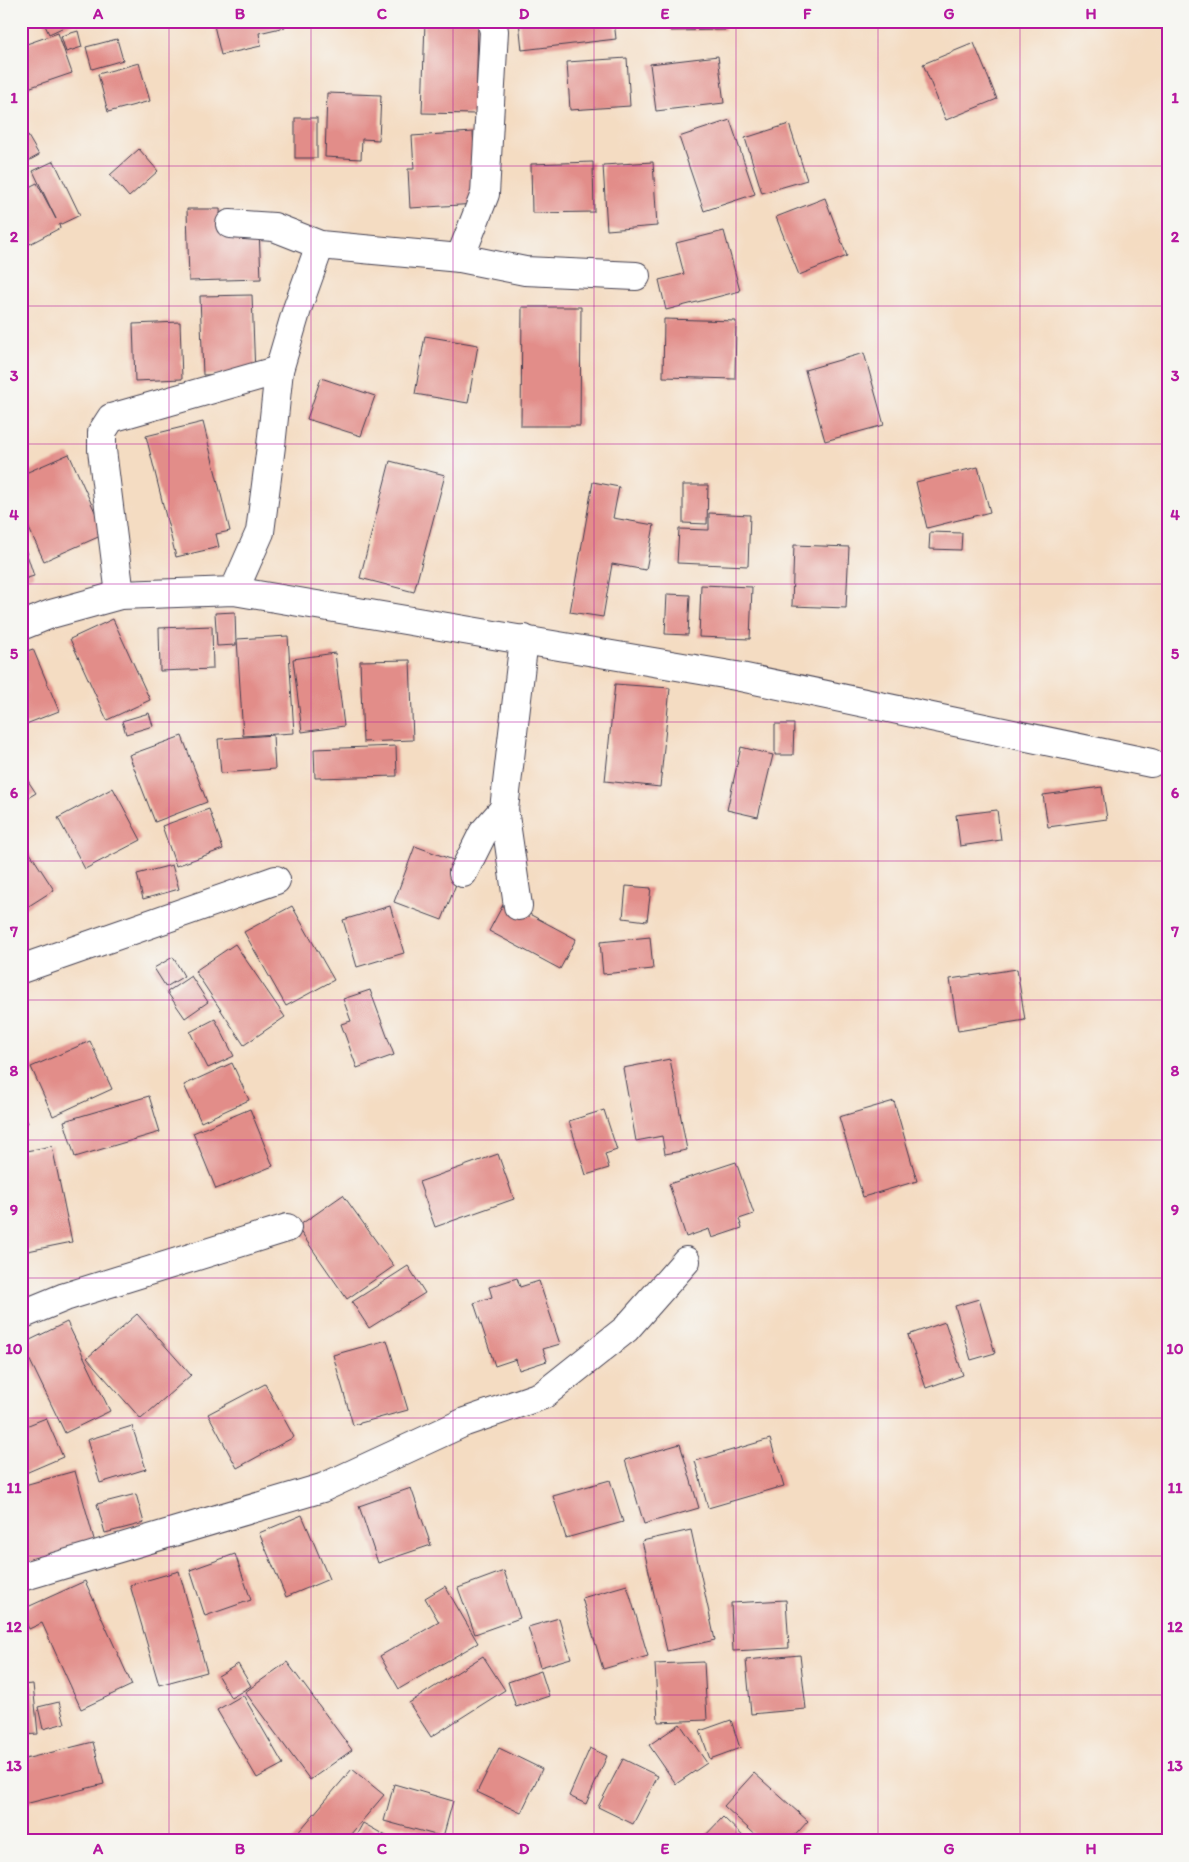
<svg xmlns="http://www.w3.org/2000/svg" width="1189" height="1862" viewBox="0 0 1189 1862" font-family="Itim,sans-serif">
  <rect width="100%" height="100%" fill="#f6f6f2"/>
  <filter id="ink" filterUnits="userSpaceOnUse"><feTurbulence type="fractalNoise" baseFrequency=".02" numOctaves="2"/><feDisplacementMap in="SourceGraphic" scale="10" xChannelSelector="R" yChannelSelector="G"/><feConvolveMatrix kernelMatrix="1 2 1 2 8 2 1 2 1" color-interpolation-filters="sRGB"/></filter>
  <filter id="wash" filterUnits="userSpaceOnUse"><feTurbulence type="fractalNoise" baseFrequency=".0096" numOctaves="4" result="noise"/><feDisplacementMap in="SourceGraphic" scale="20" xChannelSelector="R" yChannelSelector="G"/><feGaussianBlur stdDeviation="1.12" result="paint"/><feColorMatrix in="noise" values="0 0 0 0 0 0 0 0 0 0 0 0 0 0 0 0 0 1.4 0 .05"/><feComposite in="paint" operator="in"/></filter>
  <g filter="url(#wash)">
    <rect width="100%" height="100%" fill="#f4dcc2"/>
    <g id="blocks">
      <g fill="#e28d89">
        <polygon points="43,21 77,21 49,34"/>
        <polygon points="213,21 284,21 285,27 259,33 261,46 221,55"/>
        <polygon points="425,21 478,21 476,114 422,113"/>
        <polygon points="519,21 614,21 616,39 522,50"/>
        <polygon points="671,21 724,21 725,30 671,31"/>
        <polygon points="78,31 82,47 66,52 61,36"/>
        <polygon points="58,33 72,73 25,89 21,78 21,46"/>
        <polygon points="117,39 123,60 92,69 86,47"/>
        <polygon points="974,43 997,99 946,120 923,64"/>
        <polygon points="718,56 724,103 656,111 650,64"/>
        <polygon points="627,58 630,106 570,110 567,62"/>
        <polygon points="139,63 150,101 108,112 98,74"/>
        <polygon points="327,93 381,95 379,140 362,139 361,159 325,157"/>
        <rect x="295" y="118" width="22" height="40"/>
        <polygon points="730,120 755,194 704,211 679,137"/>
        <polygon points="21,124 39,155 21,165"/>
        <polygon points="789,124 807,180 762,193 745,138"/>
        <polygon points="473,132 477,204 410,208 408,169 414,169 412,136"/>
        <polygon points="139,149 158,171 129,197 110,175"/>
        <polygon points="54,161 80,215 59,225 60,228 22,248 21,191 37,183 56,219 33,171"/>
        <polygon points="593,162 594,212 532,213 531,164"/>
        <polygon points="653,162 657,226 607,230 603,165"/>
        <polygon points="825,198 847,256 799,275 776,217"/>
        <polygon points="187,209 220,209 221,230 259,229 261,279 189,281"/>
        <polygon points="724,231 740,291 666,310 659,280 684,274 676,243"/>
        <polygon points="252,295 255,374 203,375 200,296"/>
        <polygon points="522,307 581,307 580,426 521,426"/>
        <polygon points="664,319 736,321 735,379 663,377"/>
        <polygon points="180,322 182,379 135,381 133,324"/>
        <polygon points="425,336 478,345 468,403 415,394"/>
        <polygon points="864,353 884,425 825,441 805,370"/>
        <polygon points="321,378 375,396 361,436 307,419"/>
        <polygon points="203,422 230,531 216,534 219,547 176,557 146,436"/>
        <polygon points="69,454 105,534 44,561 21,511 21,475"/>
        <polygon points="390,461 445,475 414,592 360,578"/>
        <polygon points="978,467 990,512 927,528 916,482"/>
        <polygon points="593,482 619,487 613,518 654,525 646,570 612,564 603,617 570,612"/>
        <polygon points="683,485 708,485 707,524 683,523"/>
        <polygon points="709,513 750,515 748,566 677,563 679,529 709,530"/>
        <polygon points="930,532 962,533 961,550 929,549"/>
        <polygon points="21,536 34,576 21,580"/>
        <polygon points="794,545 849,547 846,608 792,606"/>
        <polygon points="701,585 752,587 750,639 699,637"/>
        <polygon points="667,594 690,595 688,635 665,634"/>
        <polygon points="235,612 236,645 217,646 215,613"/>
        <polygon points="113,619 150,700 107,720 70,639"/>
        <polygon points="212,626 213,669 160,671 159,628"/>
        <polygon points="288,636 294,733 243,736 237,639"/>
        <polygon points="33,649 59,711 21,726 21,653"/>
        <polygon points="335,653 344,726 302,732 293,659"/>
        <polygon points="410,660 413,740 363,742 360,661"/>
        <polygon points="615,684 670,688 660,787 605,781"/>
        <polygon points="149,713 153,726 126,734 122,721"/>
        <polygon points="775,724 794,724 793,755 775,755"/>
        <polygon points="273,735 275,769 221,773 218,739"/>
        <polygon points="182,736 207,802 155,822 129,755"/>
        <polygon points="396,746 397,776 315,778 314,749"/>
        <polygon points="741,747 773,755 758,817 727,810"/>
        <polygon points="24,775 36,793 21,802 21,777"/>
        <polygon points="1102,787 1107,819 1048,827 1043,795"/>
        <polygon points="113,788 141,840 85,869 58,818"/>
        <polygon points="209,809 223,849 176,866 162,826"/>
        <polygon points="997,810 1001,840 960,846 956,815"/>
        <polygon points="21,839 54,890 21,911"/>
        <polygon points="415,846 464,864 442,920 394,902"/>
        <polygon points="172,865 179,889 143,899 137,874"/>
        <polygon points="626,886 651,888 647,921 623,918"/>
        <polygon points="505,901 576,939 560,969 489,931"/>
        <polygon points="292,906 334,980 286,1006 244,932"/>
        <polygon points="390,906 404,953 357,967 343,920"/>
        <polygon points="650,937 653,969 603,974 600,942"/>
        <polygon points="235,944 285,1017 244,1045 195,971"/>
        <polygon points="173,957 184,976 166,987 154,968"/>
        <polygon points="1017,969 1025,1020 958,1031 950,979"/>
        <polygon points="191,976 208,1002 185,1018 167,992"/>
        <polygon points="370,990 394,1055 357,1068 341,1024 351,1021 343,999"/>
        <polygon points="215,1019 234,1056 208,1068 190,1032"/>
        <polygon points="90,1041 112,1089 53,1116 31,1067"/>
        <polygon points="670,1059 687,1150 665,1154 662,1136 636,1141 623,1068"/>
        <polygon points="232,1063 249,1100 201,1122 184,1085"/>
        <polygon points="149,1096 160,1132 75,1157 64,1121"/>
        <polygon points="894,1101 917,1181 863,1197 839,1117"/>
        <polygon points="21,1107 28,1123 21,1126"/>
        <polygon points="250,1109 273,1166 216,1189 193,1133"/>
        <polygon points="604,1110 617,1150 605,1154 609,1168 586,1175 569,1121"/>
        <polygon points="52,1146 72,1242 23,1252 21,1245 21,1152"/>
        <polygon points="498,1154 514,1199 435,1227 419,1182"/>
        <polygon points="736,1162 754,1214 739,1219 742,1228 712,1238 709,1229 686,1237 669,1184"/>
        <polygon points="343,1195 394,1266 347,1299 297,1227"/>
        <polygon points="408,1266 425,1293 369,1328 352,1302"/>
        <polygon points="517,1278 520,1287 539,1281 560,1344 543,1349 547,1361 519,1370 516,1359 495,1366 474,1303 492,1297 489,1287"/>
        <polygon points="979,1299 995,1353 971,1360 955,1306"/>
        <polygon points="137,1314 191,1375 141,1419 87,1358"/>
        <polygon points="67,1322 110,1411 65,1433 22,1344"/>
        <polygon points="945,1322 963,1375 926,1388 908,1335"/>
        <polygon points="387,1340 408,1410 353,1425 333,1355"/>
        <polygon points="265,1384 294,1437 237,1468 208,1414"/>
        <polygon points="46,1418 63,1457 21,1475 21,1428"/>
        <polygon points="132,1426 146,1469 100,1483 87,1440"/>
        <polygon points="770,1439 784,1486 708,1508 695,1461"/>
        <polygon points="680,1444 699,1508 644,1524 625,1460"/>
        <polygon points="75,1471 97,1550 21,1571 21,1486"/>
        <polygon points="610,1480 623,1522 566,1538 553,1496"/>
        <polygon points="411,1488 431,1545 378,1563 359,1506"/>
        <polygon points="136,1494 144,1523 105,1533 97,1504"/>
        <polygon points="302,1515 329,1579 286,1597 259,1533"/>
        <polygon points="691,1530 715,1640 667,1651 642,1541"/>
        <polygon points="235,1554 251,1600 205,1616 190,1570"/>
        <polygon points="179,1571 207,1672 159,1685 130,1585"/>
        <polygon points="504,1571 520,1618 475,1634 458,1588"/>
        <polygon points="85,1581 132,1685 81,1709 42,1623 29,1629 21,1610"/>
        <polygon points="627,1585 648,1656 603,1669 582,1598"/>
        <polygon points="445,1586 478,1643 399,1689 380,1656 439,1622 425,1598"/>
        <polygon points="786,1600 789,1648 733,1651 731,1603"/>
        <polygon points="559,1618 571,1658 540,1667 528,1627"/>
        <polygon points="800,1655 806,1709 751,1714 746,1660"/>
        <polygon points="483,1656 505,1690 431,1737 409,1703"/>
        <polygon points="287,1662 352,1750 310,1780 245,1692"/>
        <polygon points="704,1662 707,1720 658,1722 655,1664"/>
        <polygon points="238,1664 251,1686 231,1698 218,1676"/>
        <polygon points="541,1671 549,1696 516,1707 508,1682"/>
        <polygon points="33,1684 38,1734 21,1735 21,1685"/>
        <polygon points="243,1695 283,1764 257,1778 217,1710"/>
        <polygon points="59,1702 65,1723 43,1729 38,1707"/>
        <polygon points="731,1720 740,1748 710,1759 700,1731"/>
        <polygon points="680,1724 707,1763 676,1784 649,1745"/>
        <polygon points="93,1742 104,1784 21,1805 21,1760"/>
        <polygon points="499,1748 542,1769 521,1813 477,1792"/>
        <polygon points="590,1748 607,1756 586,1804 569,1796"/>
        <polygon points="623,1759 658,1776 633,1824 598,1807"/>
        <polygon points="352,1769 384,1795 345,1841 291,1841"/>
        <polygon points="754,1773 808,1821 790,1841 762,1841 724,1806"/>
        <polygon points="394,1784 453,1801 443,1837 384,1821"/>
        <polygon points="723,1817 748,1841 700,1841"/>
        <polygon points="363,1823 395,1841 353,1841"/>
      </g>
    </g>
  </g>
  <g filter="url(#ink)">
    <use href="#blocks" fill-opacity="0" stroke="#423e4f" stroke-width="1"/>
    <g fill="none" stroke-linecap="round" stroke-linejoin="round">
      <defs>
        <g id="minor">
          <polyline points="230,224 274,227 320,245 460,258 525,271 636,276"/>
          <polyline points="460,258 485,194 494,31 491,21"/>
          <polyline points="234,591 260,532 271,446 279,370 297,309 320,245"/>
          <polyline points="120,595 102,450 102,432 111,418 279,370"/>
          <polyline points="21,626 51,614 120,595 234,591 736,676 1151,763"/>
          <polyline points="463,873 483,833 504,809"/>
          <polyline points="518,906 504,809 524,639"/>
          <polyline points="21,969 276,880"/>
          <polyline points="21,1315 65,1297 287,1228"/>
          <polyline points="21,1577 322,1488 465,1422 543,1395 626,1329 686,1261"/>
        </g>
      </defs>
      <use href="#minor" stroke="#423e4f" stroke-width="30"/>
      <use href="#minor" stroke="#fff" stroke-width="28"/>
    </g>
  </g>
  <path fill="none" stroke="#b5179e" stroke-width="1" stroke-opacity="0.55" d="M169 21V1841M311 21V1841M453 21V1841M594 21V1841M736 21V1841M878 21V1841M1020 21V1841M21 166H1168M21 306H1168M21 444H1168M21 584H1168M21 722H1168M21 861H1168M21 1000H1168M21 1140H1168M21 1278H1168M21 1418H1168M21 1556H1168M21 1695H1168"/>
  <rect width="1189" height="1862" fill="none" stroke="#f6f6f2" stroke-width="55"/>
  <rect x="28" y="28" width="1134" height="1806" fill="none" stroke="#b5179e" stroke-width="2"/>
  <g font-size="16" text-anchor="middle" font-weight="bold" fill="#b5179e">
    <text x="98" y="19">A</text>
    <text x="240" y="19">B</text>
    <text x="382" y="19">C</text>
    <text x="524" y="19">D</text>
    <text x="665" y="19">E</text>
    <text x="807" y="19">F</text>
    <text x="949" y="19">G</text>
    <text x="1091" y="19">H</text>
    <text x="14" y="103">1</text>
    <text x="1175" y="103">1</text>
    <text x="14" y="242">2</text>
    <text x="1175" y="242">2</text>
    <text x="14" y="381">3</text>
    <text x="1175" y="381">3</text>
    <text x="14" y="520">4</text>
    <text x="1175" y="520">4</text>
    <text x="14" y="659">5</text>
    <text x="1175" y="659">5</text>
    <text x="14" y="798">6</text>
    <text x="1175" y="798">6</text>
    <text x="14" y="937">7</text>
    <text x="1175" y="937">7</text>
    <text x="14" y="1076">8</text>
    <text x="1175" y="1076">8</text>
    <text x="14" y="1215">9</text>
    <text x="1175" y="1215">9</text>
    <text x="14" y="1354">10</text>
    <text x="1175" y="1354">10</text>
    <text x="14" y="1493">11</text>
    <text x="1175" y="1493">11</text>
    <text x="14" y="1632">12</text>
    <text x="1175" y="1632">12</text>
    <text x="14" y="1771">13</text>
    <text x="1175" y="1771">13</text>
    <text x="98" y="1854">A</text>
    <text x="240" y="1854">B</text>
    <text x="382" y="1854">C</text>
    <text x="524" y="1854">D</text>
    <text x="665" y="1854">E</text>
    <text x="807" y="1854">F</text>
    <text x="949" y="1854">G</text>
    <text x="1091" y="1854">H</text>
  </g>
</svg>
